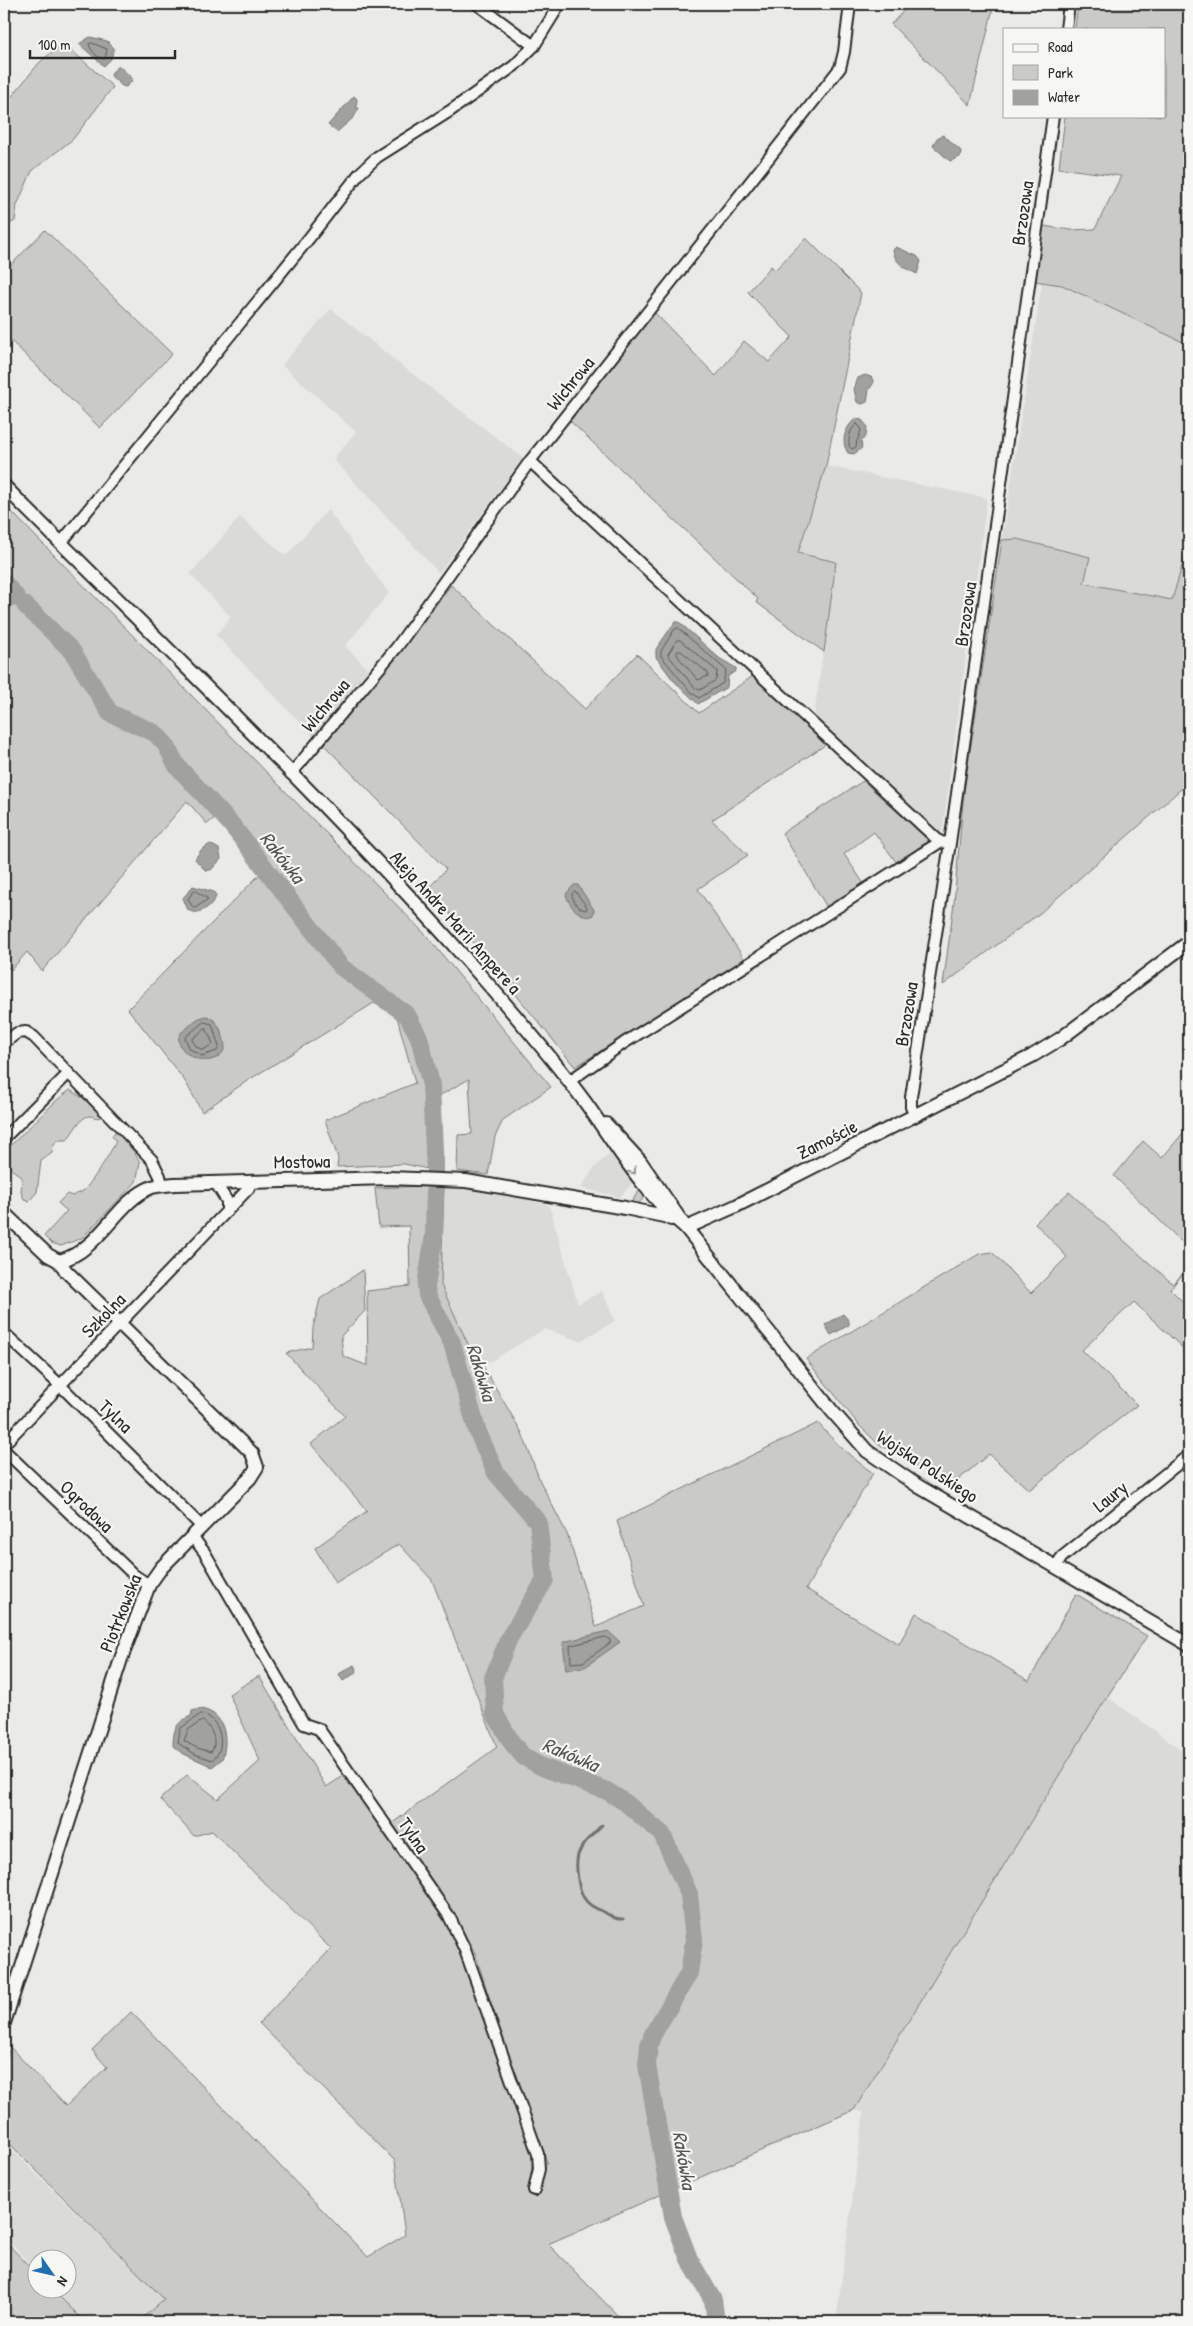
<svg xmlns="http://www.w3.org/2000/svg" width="1193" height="2326" viewBox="0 0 1193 2326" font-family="'Patrick Hand',sans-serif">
  <rect width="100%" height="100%" fill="#eaeae6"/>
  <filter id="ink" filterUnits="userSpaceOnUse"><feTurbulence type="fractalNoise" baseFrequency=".02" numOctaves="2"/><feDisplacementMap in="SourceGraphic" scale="10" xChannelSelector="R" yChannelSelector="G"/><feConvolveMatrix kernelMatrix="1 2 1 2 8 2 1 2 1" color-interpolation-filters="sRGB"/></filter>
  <g filter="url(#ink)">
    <g fill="#dadad6">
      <polygon points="1042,283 1062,285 1189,345 1189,542 1172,600 1084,583 1090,557 1017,539 1002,540"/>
      <polygon points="331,309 402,366 523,458 439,573 333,459 356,432 282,365"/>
      <polygon points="826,466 987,498 942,834 814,716 836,562 798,553"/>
      <polygon points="328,510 389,593 345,646 368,669 314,737 216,635 231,617 190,574 240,517 286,556"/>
      <polygon points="611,1152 633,1182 620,1197 581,1188 594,1168"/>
      <polygon points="444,1187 484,1191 549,1205 578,1304 602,1291 615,1321 580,1341 545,1329 479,1368 441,1285"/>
      <polygon points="1107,1697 1189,1755 1189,2322 836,2322 864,2112 854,2110"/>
      <polygon points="4,2142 164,2299 138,2322 85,2322 53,2289 68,2288 68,2258 38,2258 37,2272 4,2236"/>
    </g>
    <g fill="#cacac7" stroke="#7a7a79">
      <polygon points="910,4 994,4 970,105 891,24"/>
      <polygon points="1078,4 1189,4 1189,345 1062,285 1034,281 1043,226 1071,230 1095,229 1121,176 1059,168 1065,116 1164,116 1164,29 1075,29"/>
      <polygon points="63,43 113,87 73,139 32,171 17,205 15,221 4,227 4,106 39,63"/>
      <polygon points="45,230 172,354 100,428 4,334 4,272"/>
      <polygon points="806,238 861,293 826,466 798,553 836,562 824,652 756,602 758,599 570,421 654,312 716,376 744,341 769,362 792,337 748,292 771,266 775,270"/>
      <polygon points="4,504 426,935 551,1087 503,1120 495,1137 488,1175 457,1171 458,1135 472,1134 469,1079 425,1104 428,1169 404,1164 337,1167 338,1158 325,1120 415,1083 397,1017 374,1003 247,1081 202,1112 185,1081 128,1009 260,874 215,818 207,824 187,801 42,971 27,952 11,970 4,963"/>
      <polygon points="1017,539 1090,557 1084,583 1172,600 1189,542 1189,782 1040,913 943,985 954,903 964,791 1002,540"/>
      <polygon points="451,585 585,709 637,654 699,713 756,674 825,745 712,820 748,855 698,889 745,960 575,1067 429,888 446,869 324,745 398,655"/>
      <polygon points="863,781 929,840 897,863 874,832 844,854 866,887 828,909 782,833"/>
      <path d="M70 1090C80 1097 98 1104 101 1117 95 1119 94 1116 89 1116 80 1117 72 1134 67 1140H58L53 1145 52 1153 41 1161 37 1192 29 1201 24 1199 21 1192 22 1177C12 1170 4 1165 4 1152L57 1100Z"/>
      <polygon points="1189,1126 1189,1249 1114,1176 1143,1141 1162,1158"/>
      <path d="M114 1133H118L134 1152 140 1162 136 1182 82 1238 61 1246 51 1243 44 1236 67 1211 58 1203 67 1194 72 1196C75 1194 80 1193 83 1191 91 1184 112 1151 116 1141L112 1136Z"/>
      <path d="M422 1186 444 1187 441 1285 479 1368 483 1366 522 1433 540 1481 568 1536 596 1627 644 1606 617 1521 818 1423C834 1442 853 1459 873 1473L806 1589 899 1644 916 1613 1029 1681 1076 1594 1147 1636 1107 1697 854 2110 548 2244 624 2322H138L164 2299 4 2138V2068L10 2047 66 2106 107 2067 92 2050 131 2012 368 2257 405 2235 395 2161 259 2023 331 1949 212 1831 194 1836 160 1799 187 1775 218 1799 260 1761 229 1694 259 1676 326 1787 347 1774 451 1931 534 2153 529 2186 547 2162 503 2041 475 1953 455 1917 391 1824 497 1747 432 1580 399 1544 335 1583 315 1548 367 1511 311 1444 345 1416 286 1353 312 1347 313 1328 320 1299 363 1270 365 1311 341 1336 343 1356 368 1366 367 1291 410 1286 409 1226 379 1227 375 1188Z"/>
      <path d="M642 1188C646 1195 643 1201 636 1205L632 1204 635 1196Z"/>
      <polygon points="1069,1192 1173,1284 1189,1267 1170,1289 1189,1308 1189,1354 1134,1302 1082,1350 1137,1405 1029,1490 989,1454 951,1486 877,1443 859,1425 806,1359 979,1254 992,1252 1031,1293 1067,1257 1035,1223"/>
      <polygon points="4,2240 37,2274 38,2288 52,2289 85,2322 4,2322"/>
    </g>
    <g fill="#a1a19e" stroke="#727270">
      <polygon points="90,37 107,41 114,48 111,59 104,66 79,44"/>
      <polygon points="119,66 132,78 132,81 126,87 122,86 111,76 112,72"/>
      <polygon points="354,96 357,99 356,107 359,108 354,117 337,132 328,125"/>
      <polygon points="943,135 961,151 960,157 950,161 933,146 937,138"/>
      <path d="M896 247 917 256 921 261 917 274C907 269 894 263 893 250Z"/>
      <polygon points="865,375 871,377 874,382 869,390 867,402 862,404 857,402 854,389 858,378"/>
      <path d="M855 419 862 420 867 426 866 436 861 442 862 448 854 454 848 453C840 441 845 428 855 419Z"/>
      <polygon points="675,622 679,622 719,658 736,668 736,671 728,676 727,687 698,704 673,680 656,657 656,649"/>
      <polygon points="210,844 219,849 221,859 211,870 205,870 195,859 201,850"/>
      <path d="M574 885H578L594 910 593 915 588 917C576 913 569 906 566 894Z"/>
      <path d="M193 886 214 892 216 897C211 906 199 917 188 910L183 898Z"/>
      <path d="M207 1016C219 1020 224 1036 225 1048 213 1076 168 1050 181 1033 182 1031 185 1030 187 1028 193 1022 198 1017 207 1016Z"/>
      <polygon points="843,1314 849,1321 849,1325 831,1335 825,1325"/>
      <polygon points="608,1631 620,1642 585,1667 566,1670 563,1642"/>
      <polygon points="354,1665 357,1672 343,1681 339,1674"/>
      <path d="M200 1709C225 1712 229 1739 222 1759L212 1767C199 1759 184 1757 173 1746 173 1730 176 1722 191 1716L192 1711Z"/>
    </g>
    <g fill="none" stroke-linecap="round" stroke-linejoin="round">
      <g stroke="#5a5a59" stroke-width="1">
        <path d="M92 43 107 49 105 59C98 59 90 50 89 44Z"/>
        <path d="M857 424 861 428C861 435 856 439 856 447L852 449 849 446C849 437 849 430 857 424Z"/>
        <polygon points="678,628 726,670 723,683 699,698 691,692 661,656 661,651 674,630"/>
        <polygon points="677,640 680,640 717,671 716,680 700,690 695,688 668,655"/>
        <polygon points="678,651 681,651 708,673 708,676 698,680 679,658 677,654"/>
        <polygon points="196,891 208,899 195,908 192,906 188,899 193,892"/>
        <path d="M575 891 587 907 586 910C578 909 572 901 572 894Z"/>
        <polygon points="204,1022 212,1024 219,1047 217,1051 202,1056 190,1049 185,1038"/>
        <polygon points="206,1028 213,1044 203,1050 197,1047 192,1040"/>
        <polygon points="606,1637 610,1640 610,1643 583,1662 571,1663 570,1646"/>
        <path d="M201 1714C220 1716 228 1750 212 1760L195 1754 178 1743 180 1729Z"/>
        <path d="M203 1721C212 1728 218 1742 211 1752L197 1748 184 1741 188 1730Z"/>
      </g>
      <path stroke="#727270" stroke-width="3" d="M602 1825C593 1834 582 1843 578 1855 575 1866 578 1888 584 1898 588 1905 595 1908 602 1911 610 1915 615 1920 623 1919"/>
      <g stroke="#a1a19e" stroke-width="18">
        <polyline points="4,583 17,598"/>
        <polyline points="25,605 72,651 110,713 155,733 166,745 177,766 231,824 341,967 407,1015 419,1037 431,1085 435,1172"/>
        <polyline points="435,1187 434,1235 426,1286 427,1295 452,1343 477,1430 496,1473 538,1522 545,1580 509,1638 493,1678 495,1714 512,1743 524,1757 542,1767 607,1791 626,1803 662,1834 689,1894 694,1940 689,1973 653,2034 649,2045 647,2065 673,2217 689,2259 713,2300 716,2322"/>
      </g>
      <defs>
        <g id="minor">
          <polyline points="477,4 534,46 560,4"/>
          <polyline points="1066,29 1069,4"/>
          <polyline points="530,461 940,842 950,843"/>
          <polyline points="61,543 310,237 359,174 377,157 450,111 514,66 534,46"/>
          <polyline points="291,774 397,647 530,461 840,68 844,52 850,4"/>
          <polyline points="4,1043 17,1033 26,1032 34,1037 152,1160 160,1176 162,1185"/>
          <polyline points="568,1082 624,1043 940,842"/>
          <polyline points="915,1116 911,1107 911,1097 950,843 1053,116"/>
          <polyline points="4,1138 68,1074"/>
          <polyline points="215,1182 227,1201 227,1211"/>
          <polyline points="4,1333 60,1385 201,1526"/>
          <polyline points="4,1444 249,1188 251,1181"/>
          <polyline points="4,1450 134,1575 149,1585"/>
          <polyline points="192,1536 205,1553 304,1724 319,1729 449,1916 465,1950 538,2154 539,2169 534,2190"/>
          <polyline points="1056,1566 1062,1557 1189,1455"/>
        </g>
        <g id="tertiary">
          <path d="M4 486C159 642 319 793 465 958 506 1004 548 1052 585 1102 618 1148 642 1191 686 1228"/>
          <polyline points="606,1124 640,1161 686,1228 832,1411 867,1451 918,1486 1189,1645"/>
          <path d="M4 1213 48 1255 59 1261C99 1252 116 1201 152 1187 159 1185 167 1185 175 1184L389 1178 466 1181 625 1208 664 1216 671 1219"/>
          <polyline points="686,1228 736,1206 1032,1056 1060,1039 1189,942"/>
          <polyline points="4,2023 121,1659 149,1585 161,1568 250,1478 257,1467 252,1453 66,1271 59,1261"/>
        </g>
      </defs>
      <use href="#minor" stroke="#2b2b2b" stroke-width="14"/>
      <use href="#tertiary" stroke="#2b2b2b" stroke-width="16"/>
      <use href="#minor" stroke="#f6f6f2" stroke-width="10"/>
      <use href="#tertiary" stroke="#f6f6f2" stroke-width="12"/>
    </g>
    <defs><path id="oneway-chevron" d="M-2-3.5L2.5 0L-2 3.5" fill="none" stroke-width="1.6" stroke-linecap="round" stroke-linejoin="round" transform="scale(1.25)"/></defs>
    <use stroke="#90908e" href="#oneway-chevron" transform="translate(633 1171) rotate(53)"/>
  </g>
  <g text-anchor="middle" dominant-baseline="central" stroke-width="4.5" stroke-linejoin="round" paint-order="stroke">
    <g font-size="19" fill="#2b2b2b" stroke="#f6f6f2">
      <text transform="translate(1022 213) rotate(-82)">Brzozowa</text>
      <text transform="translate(570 383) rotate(-51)">Wichrowa</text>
      <text transform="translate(965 614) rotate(-82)">Brzozowa</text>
      <text transform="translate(325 705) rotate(-50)">Wichrowa</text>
      <text transform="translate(456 922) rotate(48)">Aleja Andre Marii Ampere'a</text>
      <text transform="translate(906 1014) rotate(-81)">Brzozowa</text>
      <text transform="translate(827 1139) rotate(-27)">Zamoście</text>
      <text transform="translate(302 1161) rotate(-1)">Mostowa</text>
      <text transform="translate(103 1315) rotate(-46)">Szkolna</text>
      <text transform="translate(116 1416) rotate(44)">Tylna</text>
      <text transform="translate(928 1466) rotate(33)">Wojska Polskiego</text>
      <text transform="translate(1110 1496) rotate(-39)">Laury</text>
      <text transform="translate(87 1506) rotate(44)">Ogrodowa</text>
      <text transform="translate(120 1613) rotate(-68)">Piotrkowska</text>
      <text transform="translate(414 1835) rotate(56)">Tylna</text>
    </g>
    <g font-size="20" font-style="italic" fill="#545453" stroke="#f6f6f2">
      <text transform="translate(283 857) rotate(52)">Rakówka</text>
      <text transform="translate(482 1372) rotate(73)">Rakówka</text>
      <text transform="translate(571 1754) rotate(23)">Rakówka</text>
      <text transform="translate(685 2160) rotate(80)">Rakówka</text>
    </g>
  </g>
  <rect width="1193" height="2326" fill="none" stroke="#f6f6f2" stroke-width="20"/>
  <rect x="10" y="10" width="1173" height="2306" fill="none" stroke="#2b2b2b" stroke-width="2" filter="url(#ink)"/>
  <rect x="1003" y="28" width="162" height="90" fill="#f6f6f2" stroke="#a5a5a2"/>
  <rect x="1013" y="44" width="25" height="8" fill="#f6f6f2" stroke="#a5a5a2"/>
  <text x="1048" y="52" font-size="15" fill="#2b2b2b">Road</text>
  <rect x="1013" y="65" width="25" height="15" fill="#cacac7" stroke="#a5a5a2"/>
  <text x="1048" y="78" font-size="15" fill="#2b2b2b">Park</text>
  <rect x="1013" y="90" width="25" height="15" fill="#a1a19e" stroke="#a5a5a2"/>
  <text x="1048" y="102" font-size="15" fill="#2b2b2b">Water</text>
  <g transform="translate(52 2274) rotate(124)"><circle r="24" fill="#f6f6f2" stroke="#a5a5a2"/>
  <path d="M0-4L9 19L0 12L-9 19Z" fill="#1f6fb2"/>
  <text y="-8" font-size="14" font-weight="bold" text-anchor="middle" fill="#2b2b2b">N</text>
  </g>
  <path d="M30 50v8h145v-8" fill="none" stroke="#2b2b2b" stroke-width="2.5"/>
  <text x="38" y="50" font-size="15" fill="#2b2b2b" stroke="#f6f6f2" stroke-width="4" paint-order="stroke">100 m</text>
</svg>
